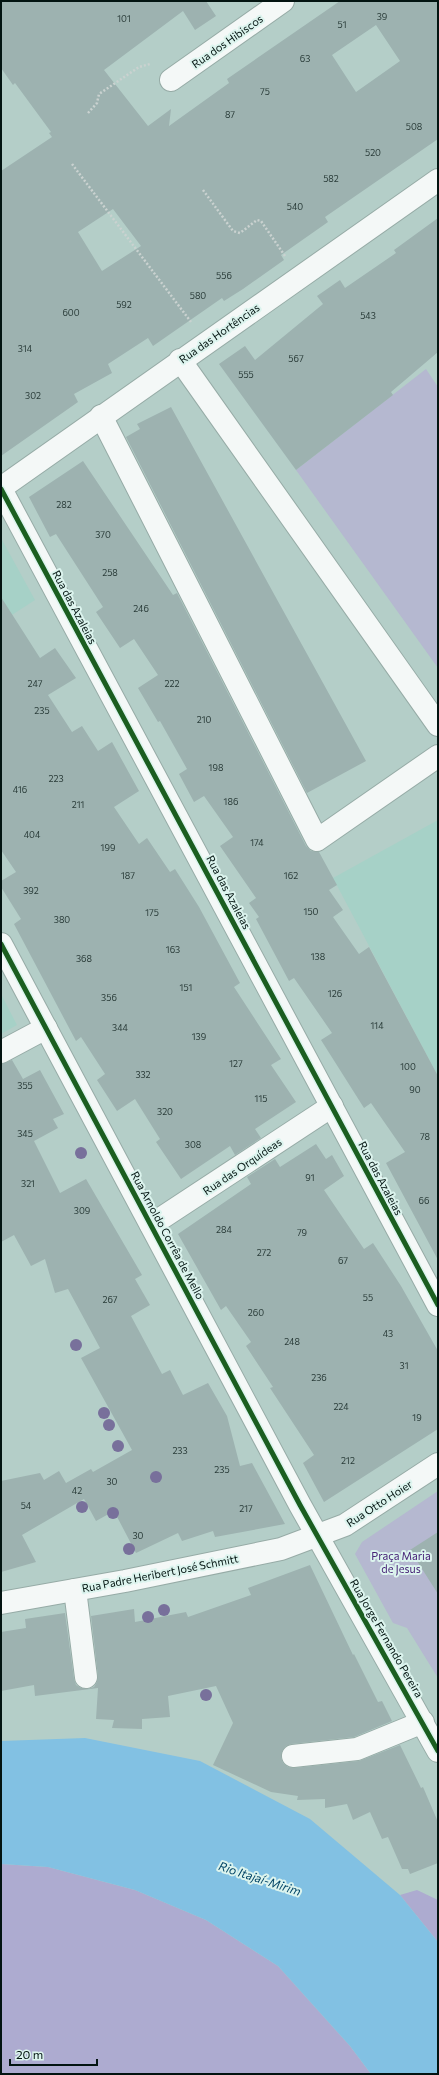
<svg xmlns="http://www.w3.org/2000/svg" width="439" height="2075" viewBox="0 0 439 2075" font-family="Commissioner,sans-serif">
  <rect width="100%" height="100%" fill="#b4cec8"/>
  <g fill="#a6d1c7">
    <polygon points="1,538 35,600 1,622"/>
    <polygon points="438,820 438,1076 333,878"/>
    <polygon points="1,994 17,1025 1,1034"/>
  </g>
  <g fill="#b5b8d0">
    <polygon points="426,369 438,387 438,668 296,470"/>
    <polygon points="438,1491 438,1678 407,1628 393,1623 355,1554 362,1542"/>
  </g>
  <g fill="#adabd0">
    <polygon points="1,1864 48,1867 135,1890 206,1920 278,1966 350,2046 371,2074 1,2074"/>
    <polygon points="417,1890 438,1900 438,1942 400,1895"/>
  </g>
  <polygon fill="#82c1e3" points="85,1738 200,1761 310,1819 400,1895 438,1942 438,2074 371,2074 350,2046 278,1966 206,1920 135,1890 48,1867 1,1864 1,1741"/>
  <g fill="#9db2b0" fill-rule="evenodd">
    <path d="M1 1H206L216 16 195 30 183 11 104 70 148 126 171 109 169 126 229 83 227 79 340 1H438V139L325 217 328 222 281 255 284 260 243 289 224 301 222 298 153 346 148 338 108 364 112 373 74 394 78 402 1 456V171L52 137 49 133 51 132 15 83 13 85 1 68ZM376 25 400 61 356 92 332 55ZM113 209 141 246 102 271 78 232Z"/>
    <polygon points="438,218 438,352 391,392 393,395 296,470 219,364 245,346 255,360 323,304 317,296 340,280 345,288 396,253 394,250"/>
    <polygon points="171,407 366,761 307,793 126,437 140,429 137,424"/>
    <polygon points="83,461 173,595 177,593 306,846 311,851 319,852 337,885 329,890 343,910 333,917 359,954 369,947 438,1076 438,1260 386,1163 405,1152 371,1103 364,1108 321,1040 332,1033 294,978 289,981 256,919 259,917 249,903 256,898 220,846 233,837 204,796 194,802 179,774 187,769 160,721 158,722 138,688 158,675 134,639 120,648 96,612 103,607 56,534 50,537 29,497"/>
    <polygon points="1,597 40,658 55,648 76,678 48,695 72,732 82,726 98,751 112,742 139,791 114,807 139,844 147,838 170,872 175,869 199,907 240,983 234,987 281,1059 271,1065 296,1102 255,1129 261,1138 235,1155 230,1146 181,1179 156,1142 160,1139 135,1099 117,1111 97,1080 105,1074 81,1037 76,1041 14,924 21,919 1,887 1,881 16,872 1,850"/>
    <polygon points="12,1060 23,1079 40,1070 64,1114 53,1119 58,1128 34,1141 60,1193 86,1179 142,1275 135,1279 150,1305 131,1316 162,1374 170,1370 183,1395 208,1383 227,1416 240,1466 252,1463 285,1524 215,1537 213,1531 182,1541 178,1533 136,1553 114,1511 96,1521 84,1499 22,1535 36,1562 1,1572 1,1481 40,1473 44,1480 59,1471 66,1483 91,1469 93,1472 132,1450 81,1358 100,1348 68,1289 55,1293 45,1259 31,1266 14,1235 1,1242 1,1064"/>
    <polygon points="316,1144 326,1159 332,1155 344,1176 324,1190 364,1249 373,1243 401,1286 438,1351 438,1429 324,1502 303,1463 314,1455 270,1388 273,1387 246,1346 251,1342 226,1306 221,1310 178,1234 251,1184 247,1177 275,1159 280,1167"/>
    <polygon points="438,1532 438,1594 410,1550"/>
    <polygon points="310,1565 353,1655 354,1654 378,1702 382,1701 392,1721 354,1737 291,1744 286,1746 282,1751 281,1758 283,1763 288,1767 294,1768 359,1761 400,1745 421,1788 423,1787 438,1822 438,1863 410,1874 408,1869 402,1869 388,1837 382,1839 370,1812 353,1820 347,1804 325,1808 325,1799 297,1800 298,1796 271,1792 213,1765 233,1723 216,1686 168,1696 170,1717 142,1719 142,1729 112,1728 114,1720 96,1719 98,1688 35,1696 34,1685 1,1691 1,1632 26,1628 25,1619 65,1613 74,1679 76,1685 81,1688 88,1689 94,1687 97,1682 98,1676 91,1616 134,1609 135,1622 186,1612 188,1617 251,1595 248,1588"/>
  </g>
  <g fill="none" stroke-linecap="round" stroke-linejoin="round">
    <defs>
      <g id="minor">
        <polyline points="171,80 283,1"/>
        <polyline points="180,360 438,725"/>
        <polyline points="101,416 317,840 438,756"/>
        <polyline points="1,488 438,180"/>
        <polyline points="1,489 438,1305"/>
        <polyline points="1,944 300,1505 438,1751"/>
        <polyline points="1,1052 46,1028"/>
        <polyline points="151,1225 332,1106"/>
        <polyline points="75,1590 86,1677"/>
        <polyline points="1,1603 125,1581 281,1549 345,1525 438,1464"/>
        <polyline points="293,1756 357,1749 423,1722"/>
      </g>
    </defs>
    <use href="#minor" stroke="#96aba6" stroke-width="24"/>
    <g stroke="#cad2d0" stroke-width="2.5" stroke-dasharray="2 2" stroke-linecap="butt">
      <polyline points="88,113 97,103 99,94 139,67 150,64"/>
      <polyline points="72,164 191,322"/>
      <polyline points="203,190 233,231 240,233 257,220 261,221 285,256"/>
    </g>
    <use href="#minor" stroke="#f4f8f7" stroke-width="22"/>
    <defs>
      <g id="cycleway">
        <polyline points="1,489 438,1305"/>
        <polyline points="1,944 300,1505 438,1751"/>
      </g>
    </defs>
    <use href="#cycleway" stroke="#dcf4ee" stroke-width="8"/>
    <use href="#cycleway" stroke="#1b5e20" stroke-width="5"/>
  </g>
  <g fill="#78709b">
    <circle cx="81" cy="1153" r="6"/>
    <circle cx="76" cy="1345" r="6"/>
    <circle cx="104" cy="1413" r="6"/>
    <circle cx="109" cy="1425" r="6"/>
    <circle cx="118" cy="1446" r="6"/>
    <circle cx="156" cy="1477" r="6"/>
    <circle cx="82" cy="1507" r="6"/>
    <circle cx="113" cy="1513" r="6"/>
    <circle cx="129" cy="1549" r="6"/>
    <circle cx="164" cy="1610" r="6"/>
    <circle cx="148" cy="1617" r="6"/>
    <circle cx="206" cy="1695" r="6"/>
  </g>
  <g text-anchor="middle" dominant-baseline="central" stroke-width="4" stroke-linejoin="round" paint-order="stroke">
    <g font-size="9" fill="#2a3c39">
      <text x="382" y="16">39</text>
      <text x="124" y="18">101</text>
      <text x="342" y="24">51</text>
      <text x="305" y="58">63</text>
      <text x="265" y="91">75</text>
      <text x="230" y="114">87</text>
      <text x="414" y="126">508</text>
      <text x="373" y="152">520</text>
      <text x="331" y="178">582</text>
      <text x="295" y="206">540</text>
      <text x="224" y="275">556</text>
      <text x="198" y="295">580</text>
      <text x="124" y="304">592</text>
      <text x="71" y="312">600</text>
      <text x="368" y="315">543</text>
      <text x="25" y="348">314</text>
      <text x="296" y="358">567</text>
      <text x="246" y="374">555</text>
      <text x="33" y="395">302</text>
      <text x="64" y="504">282</text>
      <text x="103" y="534">370</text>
      <text x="110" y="572">258</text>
      <text x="141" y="608">246</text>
      <text x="35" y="683">247</text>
      <text x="172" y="683">222</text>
      <text x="42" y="710">235</text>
      <text x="204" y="719">210</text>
      <text x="216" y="767">198</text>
      <text x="56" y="778">223</text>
      <text x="20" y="789">416</text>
      <text x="231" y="801">186</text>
      <text x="78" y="804">211</text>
      <text x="32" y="834">404</text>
      <text x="257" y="842">174</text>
      <text x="108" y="847">199</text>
      <text x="128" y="875">187</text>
      <text x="291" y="875">162</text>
      <text x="31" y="890">392</text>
      <text x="311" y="911">150</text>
      <text x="152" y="912">175</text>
      <text x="62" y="919">380</text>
      <text x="173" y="949">163</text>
      <text x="318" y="956">138</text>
      <text x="84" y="958">368</text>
      <text x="186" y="987">151</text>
      <text x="335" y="993">126</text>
      <text x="109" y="997">356</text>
      <text x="377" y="1025">114</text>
      <text x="120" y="1027">344</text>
      <text x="199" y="1036">139</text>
      <text x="236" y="1063">127</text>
      <text x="408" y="1066">100</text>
      <text x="143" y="1074">332</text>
      <text x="25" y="1085">355</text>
      <text x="415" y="1089">90</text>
      <text x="261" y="1098">115</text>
      <text x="165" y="1111">320</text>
      <text x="25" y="1133">345</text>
      <text x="425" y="1136">78</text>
      <text x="193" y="1144">308</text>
      <text x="310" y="1177">91</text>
      <text x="28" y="1183">321</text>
      <text x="424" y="1200">66</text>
      <text x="82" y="1210">309</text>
      <text x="224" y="1229">284</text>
      <text x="302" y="1232">79</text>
      <text x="264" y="1252">272</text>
      <text x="343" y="1260">67</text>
      <text x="368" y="1297">55</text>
      <text x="110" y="1299">267</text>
      <text x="256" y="1312">260</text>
      <text x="388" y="1333">43</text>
      <text x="292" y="1341">248</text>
      <text x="404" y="1365">31</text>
      <text x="319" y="1377">236</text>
      <text x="341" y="1406">224</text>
      <text x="417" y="1417">19</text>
      <text x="180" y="1450">233</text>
      <text x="348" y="1460">212</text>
      <text x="222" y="1469">235</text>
      <text x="112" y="1481">30</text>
      <text x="77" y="1490">42</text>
      <text x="26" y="1505">54</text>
      <text x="246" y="1508">217</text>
      <text x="138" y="1535">30</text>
    </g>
    <g font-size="11" fill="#031411" stroke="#dcf4ee">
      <text transform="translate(227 41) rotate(-35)">Rua dos Hibiscos</text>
      <text transform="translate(219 333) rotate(-35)">Rua das Hortências</text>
      <text transform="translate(75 607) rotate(62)">Rua das Azaleias</text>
      <text transform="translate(229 892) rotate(62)">Rua das Azaleias</text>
      <text transform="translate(242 1166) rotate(-34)">Rua das Orquídeas</text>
      <text transform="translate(381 1178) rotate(62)">Rua das Azaleias</text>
      <text transform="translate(168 1235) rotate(62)">Rua Arnoldo Corrêa de Mello</text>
      <text transform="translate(379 1503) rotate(-33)">Rua Otto Hoier</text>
      <text transform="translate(160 1573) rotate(-11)">Rua Padre Heribert José Schmitt</text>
      <text transform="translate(387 1638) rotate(60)">Rua Jorge Fernando Pereira</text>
    </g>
    <g font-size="11" fill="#472377" stroke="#dcf4ee">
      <text x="401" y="1555">Praça Maria<tspan x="401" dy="13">de Jesus</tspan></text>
    </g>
    <g font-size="12" font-style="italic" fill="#034566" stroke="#dcf4ee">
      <text transform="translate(260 1878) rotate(18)">Rio Itajaí-Mirim</text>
    </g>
  </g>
  <rect width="439" height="2075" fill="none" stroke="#031411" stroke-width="4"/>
  <path d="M10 2059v6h87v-6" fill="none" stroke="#031411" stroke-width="2"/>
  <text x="16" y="2059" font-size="12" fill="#031411" stroke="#dcf4ee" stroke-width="3" paint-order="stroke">20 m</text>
</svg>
